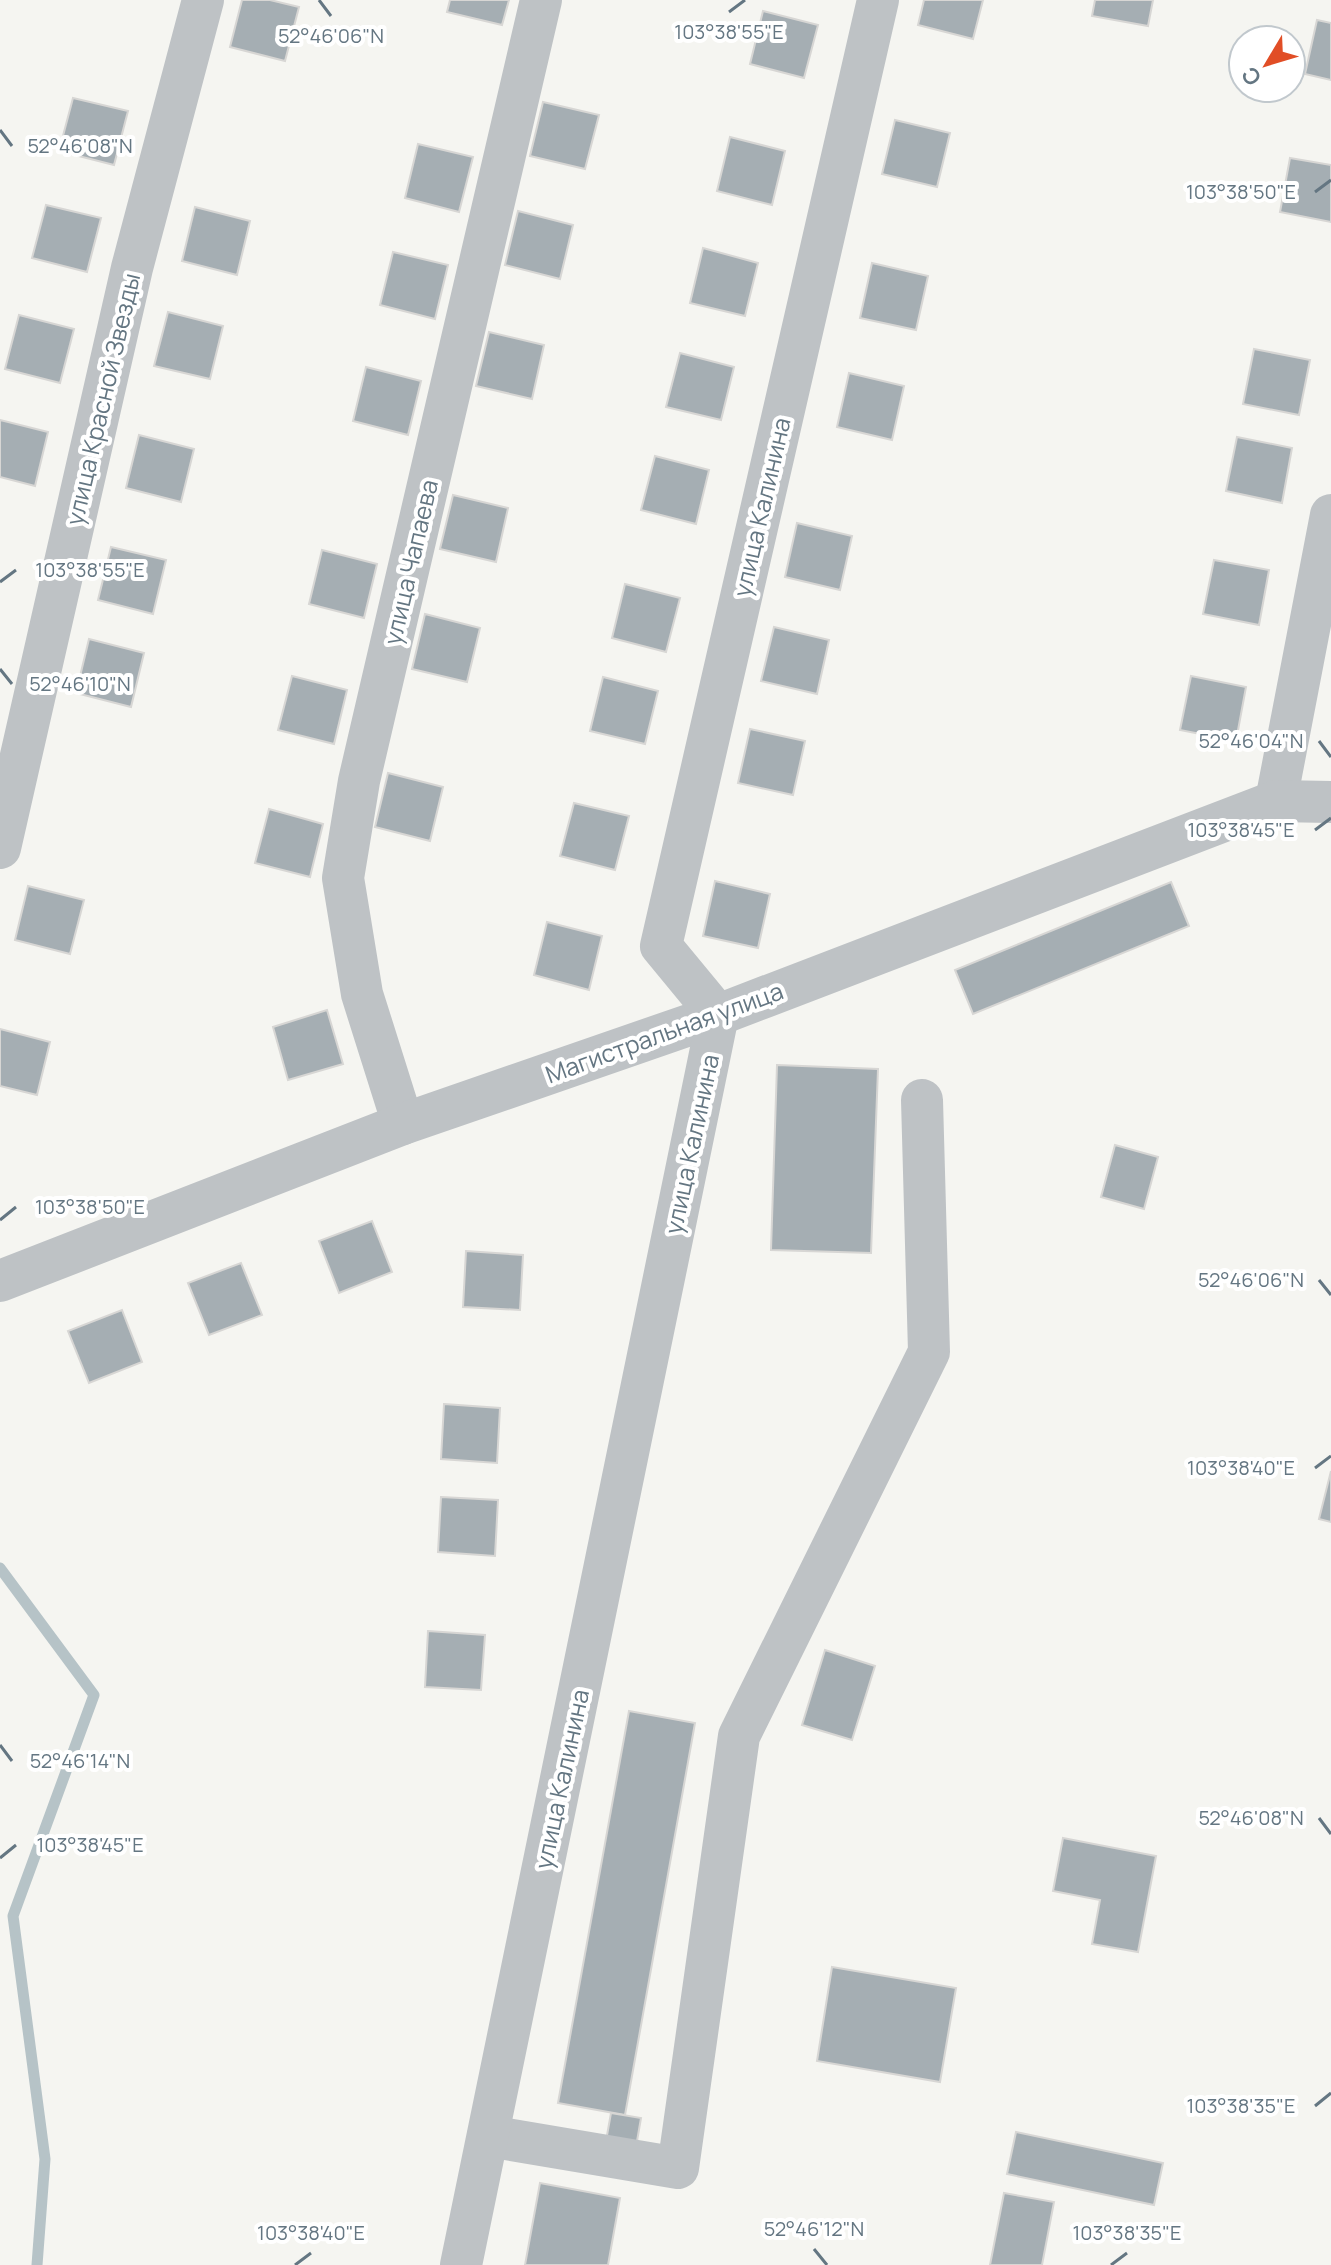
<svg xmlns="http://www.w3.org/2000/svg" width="1331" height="2265" viewBox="0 0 1331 2265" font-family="Manrope,sans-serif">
  <rect width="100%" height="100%" fill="#f5f5f1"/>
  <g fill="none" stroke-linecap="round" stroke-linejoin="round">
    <polyline stroke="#b6c3c7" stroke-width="11" points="0,1568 94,1695 13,1916 45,2159 37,2265"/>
  </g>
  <g fill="#a5aeb3" stroke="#d7d6d4" stroke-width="2">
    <polygon points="242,0 270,0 299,7 285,61 230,47"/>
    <polygon points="450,0 509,0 502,25 447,12"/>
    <polygon points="924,0 983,0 973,39 918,25"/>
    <polygon points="1095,0 1153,0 1148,26 1092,16"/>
    <polygon points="763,11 818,25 804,78 750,64"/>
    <polygon points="1317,20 1331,23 1331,80 1305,74"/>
    <polygon points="73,98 128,111 114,165 59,151"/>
    <polygon points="543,102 599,115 585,169 530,156"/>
    <polygon points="895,120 950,133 937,187 882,174"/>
    <polygon points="730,137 785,151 772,205 717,191"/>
    <polygon points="418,144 473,157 459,212 405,198"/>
    <polygon points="1290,158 1331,165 1331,222 1280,212"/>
    <polygon points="46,205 101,218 87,272 32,258"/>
    <polygon points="195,207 250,221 237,275 182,261"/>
    <polygon points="518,211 573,225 560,279 505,265"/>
    <polygon points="703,248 758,263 745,316 690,303"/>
    <polygon points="393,252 448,265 435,319 380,305"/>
    <polygon points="872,263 928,276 916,330 860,318"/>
    <polygon points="168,312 223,326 210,379 154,366"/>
    <polygon points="19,315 74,329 60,383 5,369"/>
    <polygon points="489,332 544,345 532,399 476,386"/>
    <polygon points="1254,349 1310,360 1299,415 1243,404"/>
    <polygon points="680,353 734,367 721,420 666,407"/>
    <polygon points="366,367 421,381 408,435 353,421"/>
    <polygon points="849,373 904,386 892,440 837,427"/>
    <polygon points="0,420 48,432 35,486 0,477"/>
    <polygon points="139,435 194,449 181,502 126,488"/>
    <polygon points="1237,437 1292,448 1282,503 1226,491"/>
    <polygon points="655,456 709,470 696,524 641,510"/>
    <polygon points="453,495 508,508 496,562 440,549"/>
    <polygon points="797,523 852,536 840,590 785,577"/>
    <polygon points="111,547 166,560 153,614 98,600"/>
    <polygon points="322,550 377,564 364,618 309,604"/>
    <polygon points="1214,560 1269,570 1259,625 1203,614"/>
    <polygon points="625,584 680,598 666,652 612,638"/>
    <polygon points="425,614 480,628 467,682 412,669"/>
    <polygon points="774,627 829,640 817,694 761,681"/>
    <polygon points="89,639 144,653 131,707 76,693"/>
    <polygon points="292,676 347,690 334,744 278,730"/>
    <polygon points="1191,676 1246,687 1236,741 1180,730"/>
    <polygon points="603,677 658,691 645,744 590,731"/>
    <polygon points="750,729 805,741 793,795 738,783"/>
    <polygon points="388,773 443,787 430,841 375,827"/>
    <polygon points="574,803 629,816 615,870 560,856"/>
    <polygon points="269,809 323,824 310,877 255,863"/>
    <polygon points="715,881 770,894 758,948 703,936"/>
    <polygon points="1171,882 1189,926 973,1014 955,970"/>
    <polygon points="28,886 84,900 70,954 15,940"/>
    <polygon points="547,922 602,936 589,990 534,975"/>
    <polygon points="327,1010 343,1064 288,1080 273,1027"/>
    <polygon points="0,1029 50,1042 37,1095 0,1086"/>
    <polygon points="777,1065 878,1069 871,1253 771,1250"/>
    <polygon points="1115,1145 1158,1157 1144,1209 1101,1197"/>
    <polygon points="372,1221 392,1272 339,1293 319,1241"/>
    <polygon points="466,1251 523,1255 520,1310 463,1307"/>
    <polygon points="241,1263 262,1315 209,1335 188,1283"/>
    <polygon points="122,1310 142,1362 89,1383 68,1331"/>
    <polygon points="444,1404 500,1408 497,1463 441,1459"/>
    <polygon points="1331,1471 1331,1522 1319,1519"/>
    <polygon points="441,1497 498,1500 495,1556 438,1552"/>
    <polygon points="428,1631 485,1635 481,1690 425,1687"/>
    <polygon points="825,1650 875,1666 852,1740 802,1725"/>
    <polygon points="629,1711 695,1723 625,2115 558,2103"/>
    <polygon points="1063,1838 1156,1856 1138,1952 1092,1944 1100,1900 1053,1891"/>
    <polygon points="832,1967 956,1988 940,2082 817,2061"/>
    <polygon points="611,2113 641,2118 636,2147 606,2141"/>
    <polygon points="1016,2132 1163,2163 1154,2205 1007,2174"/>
    <polygon points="540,2183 620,2198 608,2265 525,2265"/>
    <polygon points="1004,2193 1054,2202 1042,2265 990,2265"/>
  </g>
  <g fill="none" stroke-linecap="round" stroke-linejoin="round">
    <g stroke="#bec2c5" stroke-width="42">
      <polyline points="1276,801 1331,515"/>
      <polyline points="0,848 132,268 203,0"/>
      <polyline points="403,1124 362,994 343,878 359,781 541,0"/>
      <polyline points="0,1281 403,1124 718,1015 1276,801 1331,802"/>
      <polyline points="488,2136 678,2168 739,1736 929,1352 922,1100"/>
      <polyline points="461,2265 718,1015 661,946 878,0"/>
    </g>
  </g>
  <path fill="none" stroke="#647682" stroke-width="3" d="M319 0 331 16M729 12 745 0M0 130 12 146M1315 192 1331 180M0 582 16 570M0 669 12 684M1319 741 1331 757M1315 830 1331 818M0 1220 16 1207M1319 1280 1331 1295M1315 1468 1331 1456M0 1745 12 1761M1319 1818 1331 1834M0 1858 16 1845M1315 2106 1331 2093M814 2249 827 2265M295 2265 311 2253M1111 2265 1127 2253"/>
  <g text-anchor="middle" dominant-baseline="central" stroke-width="8" stroke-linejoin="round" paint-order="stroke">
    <g font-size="24" fill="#647682" stroke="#fff">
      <text transform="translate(102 399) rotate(-77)">улица Красной Звезды</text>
      <text transform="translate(761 507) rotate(-77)">улица Калинина</text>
      <text transform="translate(410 562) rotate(-77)">улица Чапаева</text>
      <text transform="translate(664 1032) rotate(-20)">Магистральная улица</text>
      <text transform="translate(691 1144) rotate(-78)">улица Калинина</text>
      <text transform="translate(561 1779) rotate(-78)">улица Калинина</text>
    </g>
  </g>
  <g font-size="20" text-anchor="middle" fill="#647682" stroke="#fff" stroke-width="8" stroke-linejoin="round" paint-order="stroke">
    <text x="729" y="39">103°38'55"E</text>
    <text x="331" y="43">52°46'06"N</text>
    <text x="80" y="153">52°46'08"N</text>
    <text x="1241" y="199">103°38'50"E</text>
    <text x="90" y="577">103°38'55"E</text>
    <text x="80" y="691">52°46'10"N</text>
    <text x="1251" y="748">52°46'04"N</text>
    <text x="1241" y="837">103°38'45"E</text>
    <text x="90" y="1214">103°38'50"E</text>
    <text x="1251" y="1287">52°46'06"N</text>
    <text x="1241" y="1475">103°38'40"E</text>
    <text x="80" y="1768">52°46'14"N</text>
    <text x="1251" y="1825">52°46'08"N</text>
    <text x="90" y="1852">103°38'45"E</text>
    <text x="1241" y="2113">103°38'35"E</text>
    <text x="814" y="2236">52°46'12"N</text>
    <text x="311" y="2240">103°38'40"E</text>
    <text x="1127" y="2240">103°38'35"E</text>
  </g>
  <g transform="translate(1267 64) rotate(232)"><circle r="38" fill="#ffffff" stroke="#c1c8cd" stroke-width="2"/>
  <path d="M0-6L14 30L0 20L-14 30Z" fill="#e14e26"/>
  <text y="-12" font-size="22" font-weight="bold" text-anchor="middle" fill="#647682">С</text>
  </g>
</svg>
